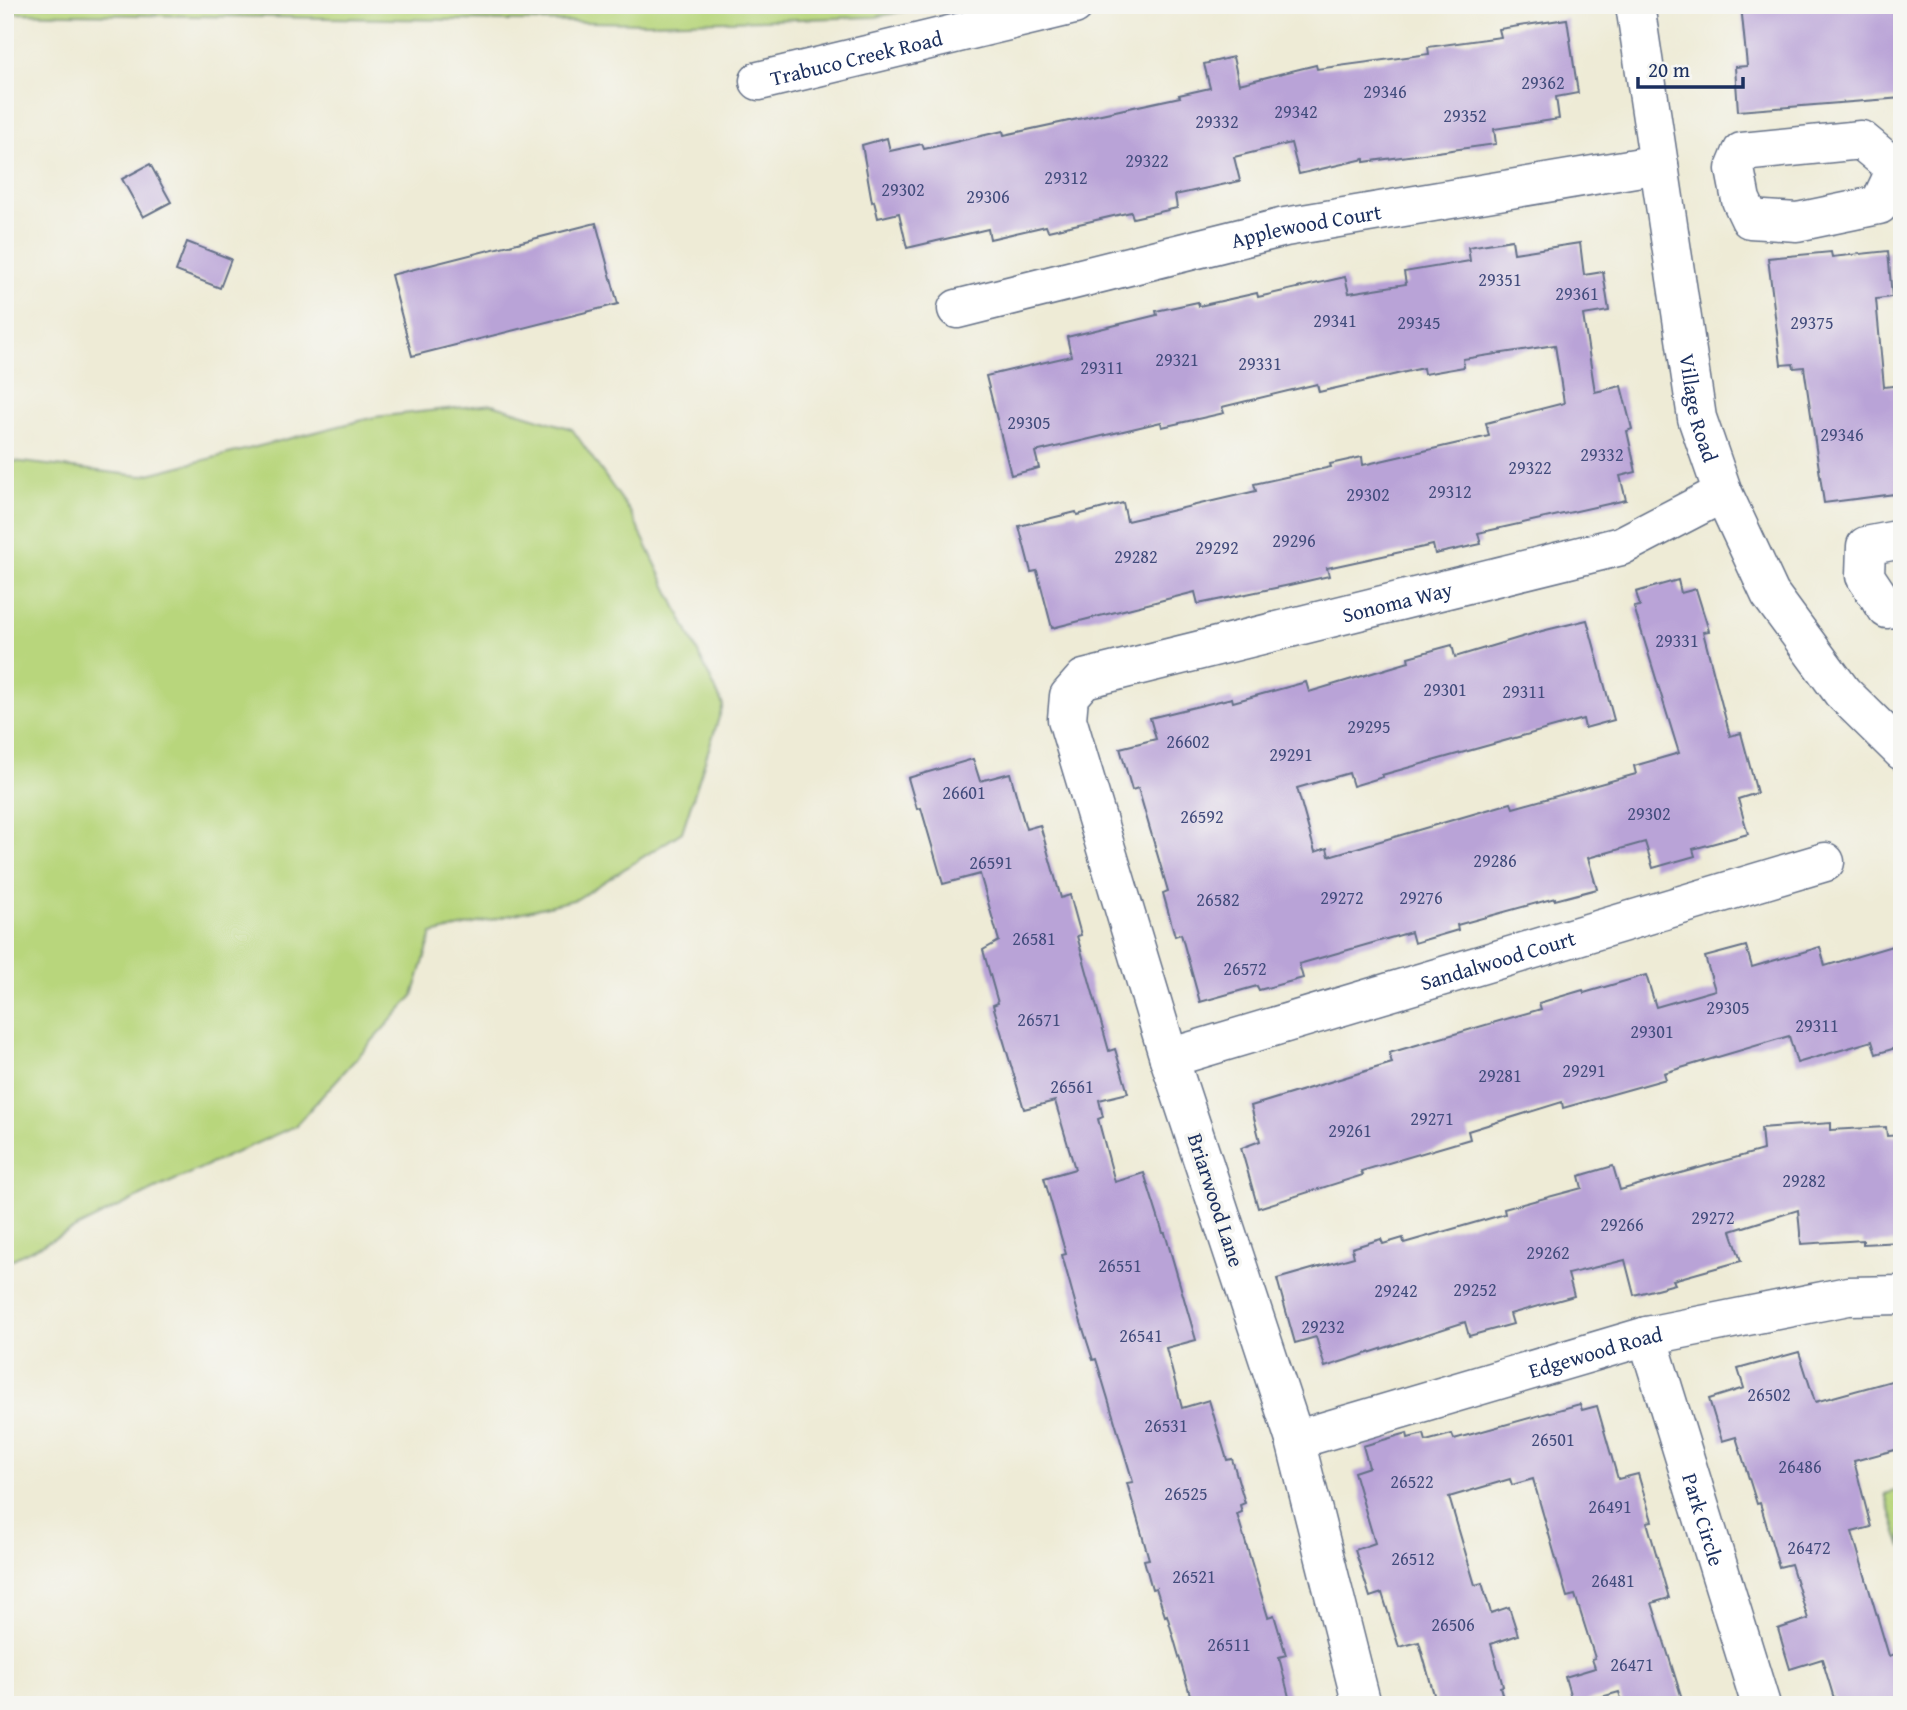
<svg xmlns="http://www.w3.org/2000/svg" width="1907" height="1710" viewBox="0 0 1907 1710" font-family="'Gentium Book Plus',serif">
  <rect width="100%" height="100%" fill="#f6f6f2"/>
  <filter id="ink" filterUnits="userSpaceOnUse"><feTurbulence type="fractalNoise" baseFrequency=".0143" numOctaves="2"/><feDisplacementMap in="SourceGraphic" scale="14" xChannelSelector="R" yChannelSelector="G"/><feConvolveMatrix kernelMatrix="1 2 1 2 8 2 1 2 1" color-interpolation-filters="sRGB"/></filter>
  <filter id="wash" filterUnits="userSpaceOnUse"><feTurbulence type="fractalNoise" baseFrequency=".00686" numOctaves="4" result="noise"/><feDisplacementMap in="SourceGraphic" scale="28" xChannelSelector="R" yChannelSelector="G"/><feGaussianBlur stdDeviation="1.57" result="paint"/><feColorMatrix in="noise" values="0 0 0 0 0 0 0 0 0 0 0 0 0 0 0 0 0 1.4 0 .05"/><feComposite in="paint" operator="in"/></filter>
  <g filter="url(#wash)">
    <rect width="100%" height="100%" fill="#eeebd6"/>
    <g fill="#b8d67c" stroke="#6a826d" stroke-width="2">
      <polygon points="5,5 931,5 876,17 649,23 5,13"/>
      <polygon points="492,404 572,429 631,513 723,705 682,832 577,899 432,934 413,996 295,1126 155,1189 5,1263 5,460 141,476 375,417"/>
      <polygon points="1902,1489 1902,1548 1885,1494"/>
    </g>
    <g id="blocks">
      <g fill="#b9a3d7">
        <polygon points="1741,5 1902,5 1902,98 1738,111 1735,67 1747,66"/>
        <polygon points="1567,19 1578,93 1556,97 1559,119 1494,129 1496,144 1364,162 1364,159 1299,174 1291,143 1234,157 1240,181 1175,195 1177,208 1133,218 1131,212 1048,231 1046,226 990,239 988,229 907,248 899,213 878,218 874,201 872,202 862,145 887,138 890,151 922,144 924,149 1003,131 1004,135 1180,97 1179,95 1210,88 1204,64 1233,57 1239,84 1316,65 1317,69 1429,54 1428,47 1501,37 1499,29"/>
        <polygon points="150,164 171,202 143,217 122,179"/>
        <polygon points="596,223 618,304 412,356 391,275"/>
        <polygon points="1512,240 1514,253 1580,243 1584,275 1603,272 1609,311 1583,315 1595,392 1621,386 1632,429 1627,431 1636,472 1620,476 1626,500 1478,533 1481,544 1435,554 1433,545 1327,568 1329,576 1285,586 1198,604 1195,592 1052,628 1037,571 1031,572 1019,526 1076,512 1077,515 1123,503 1127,521 1256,491 1254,484 1331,467 1330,464 1362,457 1363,465 1489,436 1486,423 1564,403 1555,345 1463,359 1464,367 1424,374 1423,368 1319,392 1317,384 1222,407 1224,413 1162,427 1161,422 1035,452 1039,468 1011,475 986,376 1071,356 1067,337 1157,315 1156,311 1198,302 1199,306 1257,293 1258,297 1345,277 1349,293 1406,284 1404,272 1470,261 1468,247"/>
        <polygon points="187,242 231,259 220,288 176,271"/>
        <polygon points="1888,251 1892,297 1876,299 1884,387 1902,385 1902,493 1824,503 1804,367 1794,368 1793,364 1781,365 1768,258 1831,252 1832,257"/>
        <polygon points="1678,580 1681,593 1696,589 1709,631 1703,632 1730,736 1741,733 1757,793 1738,799 1748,834 1693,849 1695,856 1653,868 1645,842 1588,858 1597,889 1555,900 1555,898 1457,925 1458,930 1414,943 1411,932 1299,964 1303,978 1259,990 1257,986 1200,1002 1181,934 1175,936 1163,893 1168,891 1138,788 1132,790 1120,748 1156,739 1150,718 1232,698 1233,702 1306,682 1309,692 1409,662 1408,657 1452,645 1455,657 1542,631 1587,620 1614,720 1585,728 1583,719 1382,775 1383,777 1353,786 1349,773 1297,788 1315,852 1327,848 1329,856 1511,803 1513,808 1636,774 1634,766 1679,753 1634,607 1640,606 1636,592"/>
        <polygon points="973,759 980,781 1010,773 1026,829 1040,825 1061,898 1070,895 1081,935 1077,936 1109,1051 1115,1049 1128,1093 1099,1100 1103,1117 1098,1119 1115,1182 1144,1173 1163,1233 1165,1233 1196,1340 1166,1348 1182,1408 1209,1400 1227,1460 1232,1459 1245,1503 1240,1505 1242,1512 1237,1514 1268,1617 1274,1615 1286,1655 1279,1657 1291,1705 1193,1705 1167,1615 1165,1616 1156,1588 1152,1589 1144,1560 1149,1559 1127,1483 1133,1482 1096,1359 1093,1360 1078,1313 1062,1255 1066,1254 1044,1178 1075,1169 1055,1101 1024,1109 993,1005 998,1003 983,950 999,941 980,874 943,884 921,808 917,809 908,778"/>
        <polygon points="1902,943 1902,1046 1876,1054 1872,1041 1797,1063 1789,1036 1664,1073 1666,1079 1563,1108 1562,1102 1468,1131 1470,1139 1361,1171 1363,1175 1258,1208 1241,1148 1260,1141 1251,1106 1392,1063 1389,1053 1541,1009 1539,1003 1583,990 1584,993 1646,975 1656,1007 1715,990 1705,957 1746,946 1752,967 1820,947 1825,966"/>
        <polygon points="1831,1123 1831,1130 1886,1127 1887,1136 1902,1135 1902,1242 1863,1244 1863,1240 1801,1244 1798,1210 1731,1231 1741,1261 1673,1280 1675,1284 1634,1295 1625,1260 1568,1274 1574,1296 1510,1314 1513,1324 1469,1336 1465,1322 1325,1367 1316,1337 1295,1343 1277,1279 1354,1257 1352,1248 1381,1239 1383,1244 1403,1238 1404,1243 1505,1214 1504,1209 1582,1188 1579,1176 1613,1166 1620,1190 1763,1150 1761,1128"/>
        <polygon points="1799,1352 1815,1402 1902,1378 1902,1448 1854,1461 1871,1527 1852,1532 1889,1656 1902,1652 1902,1705 1836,1705 1822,1659 1790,1669 1778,1629 1808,1619 1791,1564 1779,1567 1760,1503 1757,1504 1736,1437 1722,1441 1709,1399 1744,1388 1738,1369"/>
        <polygon points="1580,1404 1582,1410 1597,1406 1618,1479 1638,1474 1652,1521 1647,1522 1669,1598 1652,1603 1684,1705 1623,1705 1619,1692 1573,1705 1565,1677 1595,1668 1592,1659 1595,1658 1575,1595 1567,1597 1533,1479 1512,1485 1510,1479 1449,1497 1475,1585 1482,1583 1491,1613 1509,1607 1518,1635 1491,1644 1503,1686 1500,1687 1505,1705 1437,1705 1419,1642 1399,1647 1382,1593 1370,1597 1355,1550 1375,1543 1354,1472 1369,1467 1363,1446 1407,1433 1408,1438 1424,1434 1426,1441 1452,1434 1454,1439"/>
      </g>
    </g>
  </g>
  <g filter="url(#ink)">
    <use href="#blocks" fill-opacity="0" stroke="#657188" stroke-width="2"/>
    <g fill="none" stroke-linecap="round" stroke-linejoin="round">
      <defs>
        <g id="minor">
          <polyline points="1896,169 1879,205 1797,222 1750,219 1741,200 1735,169 1742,152 1861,140 1896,169 1902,169"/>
          <path id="s1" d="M957 309 1285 227 1659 164"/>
          <polyline points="1902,539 1866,546 1865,576 1887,609 1902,607"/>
          <path id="s2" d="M1169 1058 1825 862"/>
          <path id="s3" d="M1647 1336 1761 1705"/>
          <path id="s4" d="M1295 1440 1647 1336 1848 1296 1902 1295"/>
          <path id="s5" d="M1362 1705 1295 1440 1169 1058 1067 719 1069 696 1084 679 1621 546 1723 493"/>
        </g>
        <g id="tertiary">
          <path id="s6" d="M1635 5 1697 418 1723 493 1770 594 1842 692 1902 751"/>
          <path id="s7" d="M759 81 1074 5"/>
        </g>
      </defs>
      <use href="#minor" stroke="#657188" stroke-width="41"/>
      <use href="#tertiary" stroke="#657188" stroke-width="41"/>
      <use href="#minor" stroke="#fff" stroke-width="38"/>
      <use href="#tertiary" stroke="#fff" stroke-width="38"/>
    </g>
  </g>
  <g text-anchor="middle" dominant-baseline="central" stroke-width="7" stroke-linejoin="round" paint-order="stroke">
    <g font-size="18" fill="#424c7c">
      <text x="1543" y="82">29362</text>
      <text x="1385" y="91">29346</text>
      <text x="1296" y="111">29342</text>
      <text x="1465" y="115">29352</text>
      <text x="1217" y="121">29332</text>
      <text x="1147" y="160">29322</text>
      <text x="1066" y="177">29312</text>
      <text x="903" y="189">29302</text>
      <text x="988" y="196">29306</text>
      <text x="1500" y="279">29351</text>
      <text x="1577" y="293">29361</text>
      <text x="1335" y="320">29341</text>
      <text x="1419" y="322">29345</text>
      <text x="1812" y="322">29375</text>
      <text x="1177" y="359">29321</text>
      <text x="1260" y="363">29331</text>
      <text x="1102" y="367">29311</text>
      <text x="1029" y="422">29305</text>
      <text x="1842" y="434">29346</text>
      <text x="1602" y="454">29332</text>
      <text x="1530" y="467">29322</text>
      <text x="1450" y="491">29312</text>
      <text x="1368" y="494">29302</text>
      <text x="1294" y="540">29296</text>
      <text x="1217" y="547">29292</text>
      <text x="1136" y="556">29282</text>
      <text x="1677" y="640">29331</text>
      <text x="1445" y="689">29301</text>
      <text x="1524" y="691">29311</text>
      <text x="1369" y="726">29295</text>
      <text x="1188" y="741">26602</text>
      <text x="1291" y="754">29291</text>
      <text x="964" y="792">26601</text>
      <text x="1649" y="813">29302</text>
      <text x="1202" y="816">26592</text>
      <text x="1495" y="860">29286</text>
      <text x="991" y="862">26591</text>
      <text x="1342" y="897">29272</text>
      <text x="1421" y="897">29276</text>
      <text x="1218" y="899">26582</text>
      <text x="1034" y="938">26581</text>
      <text x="1245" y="968">26572</text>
      <text x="1728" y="1007">29305</text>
      <text x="1039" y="1019">26571</text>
      <text x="1817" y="1025">29311</text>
      <text x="1652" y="1031">29301</text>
      <text x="1584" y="1070">29291</text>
      <text x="1500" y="1075">29281</text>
      <text x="1072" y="1086">26561</text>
      <text x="1432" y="1118">29271</text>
      <text x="1350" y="1130">29261</text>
      <text x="1804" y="1180">29282</text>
      <text x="1713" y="1217">29272</text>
      <text x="1622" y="1224">29266</text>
      <text x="1548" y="1252">29262</text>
      <text x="1120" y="1265">26551</text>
      <text x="1475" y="1289">29252</text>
      <text x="1396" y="1290">29242</text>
      <text x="1323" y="1326">29232</text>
      <text x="1141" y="1335">26541</text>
      <text x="1769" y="1394">26502</text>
      <text x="1166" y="1425">26531</text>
      <text x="1553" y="1439">26501</text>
      <text x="1800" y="1466">26486</text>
      <text x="1412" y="1481">26522</text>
      <text x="1186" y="1493">26525</text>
      <text x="1610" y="1506">26491</text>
      <text x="1809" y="1547">26472</text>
      <text x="1413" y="1558">26512</text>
      <text x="1194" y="1576">26521</text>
      <text x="1613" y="1580">26481</text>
      <text x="1453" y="1624">26506</text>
      <text x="1229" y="1644">26511</text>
      <text x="1632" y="1664">26471</text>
    </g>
    <g font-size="21" fill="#1b2f5e" stroke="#f6f6f2">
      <text stroke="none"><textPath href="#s7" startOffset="100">Trabuco Creek Road</textPath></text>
      <text stroke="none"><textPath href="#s1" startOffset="359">Applewood Court</textPath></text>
      <text stroke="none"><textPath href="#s6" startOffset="408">Village Road</textPath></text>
      <text stroke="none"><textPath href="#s5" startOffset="1398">Sonoma Way</textPath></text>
      <text stroke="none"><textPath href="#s2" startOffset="343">Sandalwood Court</textPath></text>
      <text transform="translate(1216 1200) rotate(72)">Briarwood Lane</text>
      <text stroke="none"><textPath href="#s4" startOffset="313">Edgewood Road</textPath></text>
      <text stroke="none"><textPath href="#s3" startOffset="192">Park Circle</textPath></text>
    </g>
  </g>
  <rect width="1907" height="1710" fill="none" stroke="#f6f6f2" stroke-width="28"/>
  <path d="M1638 77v10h105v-10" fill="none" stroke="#1b2f5e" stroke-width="3.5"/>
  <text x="1648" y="77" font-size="21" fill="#1b2f5e" stroke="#f6f6f2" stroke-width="5" paint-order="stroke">20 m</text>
</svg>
